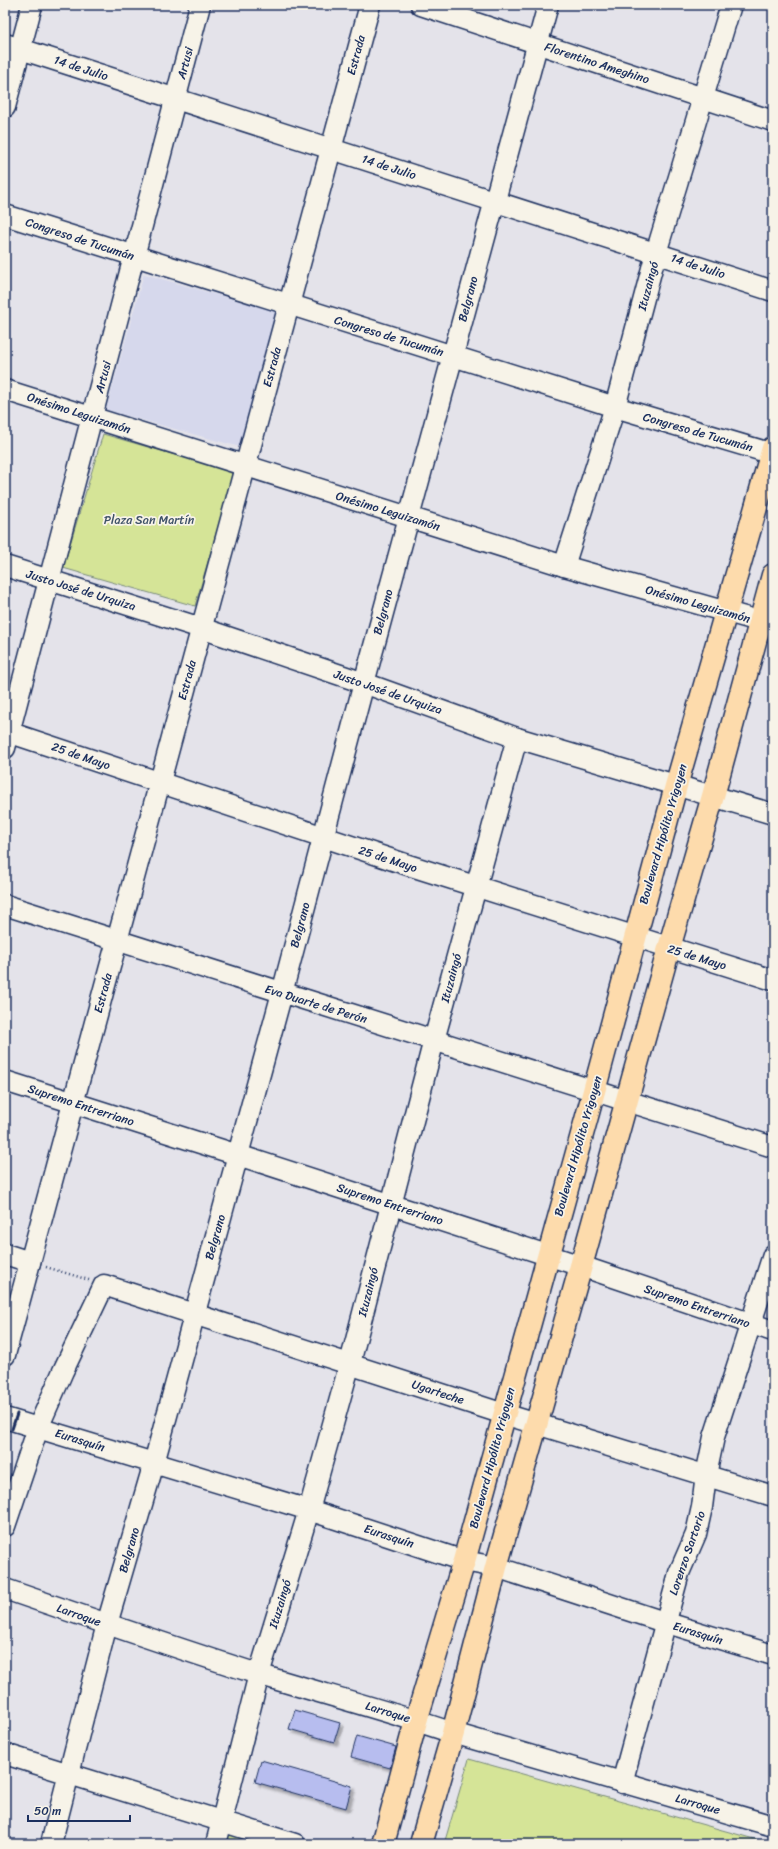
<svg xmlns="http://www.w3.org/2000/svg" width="778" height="1849" viewBox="0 0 778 1849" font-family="Sriracha,sans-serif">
  <defs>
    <filter id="shadow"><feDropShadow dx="3.5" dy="3.5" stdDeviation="1" flood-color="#0004"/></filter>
  </defs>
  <rect width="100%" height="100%" fill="#e4e3ea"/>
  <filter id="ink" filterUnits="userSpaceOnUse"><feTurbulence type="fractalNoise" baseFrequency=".025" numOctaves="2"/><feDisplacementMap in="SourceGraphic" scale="8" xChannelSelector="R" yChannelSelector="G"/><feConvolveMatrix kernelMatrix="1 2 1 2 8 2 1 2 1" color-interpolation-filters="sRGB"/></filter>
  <g filter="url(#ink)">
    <polygon fill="#d6d8ec" points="144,274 278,312 240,447 106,410"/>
    <g fill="#d5e497" stroke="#788a7a">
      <polygon points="103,434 234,472 195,606 63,568"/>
      <polygon points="469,1759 772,1844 444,1844"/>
      <polygon points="229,1830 274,1844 225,1844"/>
    </g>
    <g fill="#b7bdef" stroke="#1b2f5e" filter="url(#shadow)">
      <polygon points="295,1710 340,1723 334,1742 289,1729"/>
      <polygon points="357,1736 396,1747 390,1768 351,1757"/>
      <polygon points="261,1760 352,1786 346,1808 255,1782"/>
    </g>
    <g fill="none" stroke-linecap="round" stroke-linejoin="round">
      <defs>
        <g id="minor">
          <polyline points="421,5 773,121"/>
          <polyline points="5,44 773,291"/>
          <polyline points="5,107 32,5"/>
          <polyline points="5,215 615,407 773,454"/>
          <polyline points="5,390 564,566 773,625"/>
          <polyline points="5,566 201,628 364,683 517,738 773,814"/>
          <polyline points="564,566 615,407 656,253 731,5"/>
          <polyline points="5,731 408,865 773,980"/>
          <polyline points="5,748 200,5"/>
          <polyline points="5,905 773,1147"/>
          <polyline points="5,1081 238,1155 581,1266 773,1331"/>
          <polyline points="5,1254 30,1262"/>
          <polyline points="5,1355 370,5"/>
          <polyline points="5,1418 309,1510 464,1561 496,1567 664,1622 773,1655"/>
          <polyline points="5,1526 38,1428 63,1371 104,1285 504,1414 773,1496"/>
          <path d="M5 1589C89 1618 173 1647 258 1674 323 1694 389 1711 453 1733L773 1826"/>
          <polyline points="5,1754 295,1844"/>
          <polyline points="622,1783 679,1573 696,1534 702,1507 706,1475 714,1437 773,1255"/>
          <polyline points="51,1844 107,1624 154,1463 282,993 364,683 548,5"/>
          <polyline points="216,1844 259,1674 309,1510 350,1363 434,1040 517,738"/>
        </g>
        <g id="major">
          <polyline points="383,1844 416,1721 464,1561 594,1091 676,786 773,448"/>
          <polyline points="421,1844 453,1733 496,1567 581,1266 669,948 713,796 773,575"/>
        </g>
      </defs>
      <use href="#minor" stroke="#1b2f5e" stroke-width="23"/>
      <use href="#major" stroke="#1b2f5e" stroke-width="25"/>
      <polyline stroke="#1b2f5e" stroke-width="2.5" stroke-dasharray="1 3" stroke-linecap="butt" points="46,1267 89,1280"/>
      <use href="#minor" stroke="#f7f3e8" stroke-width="20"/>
      <use href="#major" stroke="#fddbac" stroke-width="22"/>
      <polyline stroke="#1b2f5e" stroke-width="3" points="12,1429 17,1414"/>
    </g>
  </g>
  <g text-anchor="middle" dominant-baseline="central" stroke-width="3.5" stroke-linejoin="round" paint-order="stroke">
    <g font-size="12" fill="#1b2f5e" stroke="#f7f3e8">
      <text transform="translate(356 55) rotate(-75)">Estrada</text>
      <text transform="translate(185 63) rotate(-75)">Artusi</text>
      <text transform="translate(597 63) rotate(18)">Florentino Ameghino</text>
      <text transform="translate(81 68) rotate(18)">14 de Julio</text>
      <text transform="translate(389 167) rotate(18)">14 de Julio</text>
      <text transform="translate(80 239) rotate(18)">Congreso de Tucumán</text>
      <text transform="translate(698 266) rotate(18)">14 de Julio</text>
      <text transform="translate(648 286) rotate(-75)">Ituzaingó</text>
      <text transform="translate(468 299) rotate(-75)">Belgrano</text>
      <text transform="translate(389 336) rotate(17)">Congreso de Tucumán</text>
      <text transform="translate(272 367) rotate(-75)">Estrada</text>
      <text transform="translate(103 377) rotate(-75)">Artusi</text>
      <text transform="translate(79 413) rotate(18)">Onésimo Leguizamón</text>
      <text transform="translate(698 432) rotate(16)">Congreso de Tucumán</text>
      <text transform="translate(388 511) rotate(17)">Onésimo Leguizamón</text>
      <text transform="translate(81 590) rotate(17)">Justo José de Urquiza</text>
      <text transform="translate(698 604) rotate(16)">Onésimo Leguizamón</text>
      <text transform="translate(383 612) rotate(-75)">Belgrano</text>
      <text transform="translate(187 680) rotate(-75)">Estrada</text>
      <text transform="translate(388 692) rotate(19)">Justo José de Urquiza</text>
      <text transform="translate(81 756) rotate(19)">25 de Mayo</text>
      <text transform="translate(663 834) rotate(-74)">Boulevard Hipólito Yrigoyen</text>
      <text transform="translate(388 859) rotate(18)">25 de Mayo</text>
      <text transform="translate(300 925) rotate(-75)">Belgrano</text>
      <text transform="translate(697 957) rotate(17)">25 de Mayo</text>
      <text transform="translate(451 978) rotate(-75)">Ituzaingó</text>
      <text transform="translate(103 993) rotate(-75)">Estrada</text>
      <text transform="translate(316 1004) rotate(17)">Eva Duarte de Perón</text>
      <text transform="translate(81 1105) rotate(18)">Supremo Entrerriano</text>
      <text transform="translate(578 1146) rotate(-74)">Boulevard Hipólito Yrigoyen</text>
      <text transform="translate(390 1204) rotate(18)">Supremo Entrerriano</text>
      <text transform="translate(215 1237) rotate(-74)">Belgrano</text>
      <text transform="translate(368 1292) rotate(-76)">Ituzaingó</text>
      <text transform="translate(697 1306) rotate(19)">Supremo Entrerriano</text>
      <text transform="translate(438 1392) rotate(18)">Ugarteche</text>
      <text transform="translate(80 1440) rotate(17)">Eurasquín</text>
      <text transform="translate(492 1458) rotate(-75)">Boulevard Hipólito Yrigoyen</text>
      <text transform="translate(389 1536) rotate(18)">Eurasquín</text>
      <text transform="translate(129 1550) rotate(-74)">Belgrano</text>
      <text transform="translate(687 1553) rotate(-71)">Lorenzo Sartorio</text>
      <text transform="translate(280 1604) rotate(-73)">Ituzaingó</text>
      <text transform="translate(79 1615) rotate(19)">Larroque</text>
      <text transform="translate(698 1633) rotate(17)">Eurasquín</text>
      <text transform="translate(388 1712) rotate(17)">Larroque</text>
      <text transform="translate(698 1804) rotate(16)">Larroque</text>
    </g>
    <g font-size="12" fill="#405369" stroke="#f7f3e8">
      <text x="149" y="520">Plaza San Martín</text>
    </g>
  </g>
  <rect width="778" height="1849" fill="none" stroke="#f7f3e8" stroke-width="20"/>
  <rect x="10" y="10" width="758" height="1829" fill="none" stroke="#1b2f5e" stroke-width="1.5" filter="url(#ink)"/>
  <path d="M28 1815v6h102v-6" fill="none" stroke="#1b2f5e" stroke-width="2"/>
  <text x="34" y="1815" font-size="12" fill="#1b2f5e" stroke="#f7f3e8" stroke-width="3" paint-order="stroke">50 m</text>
</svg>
